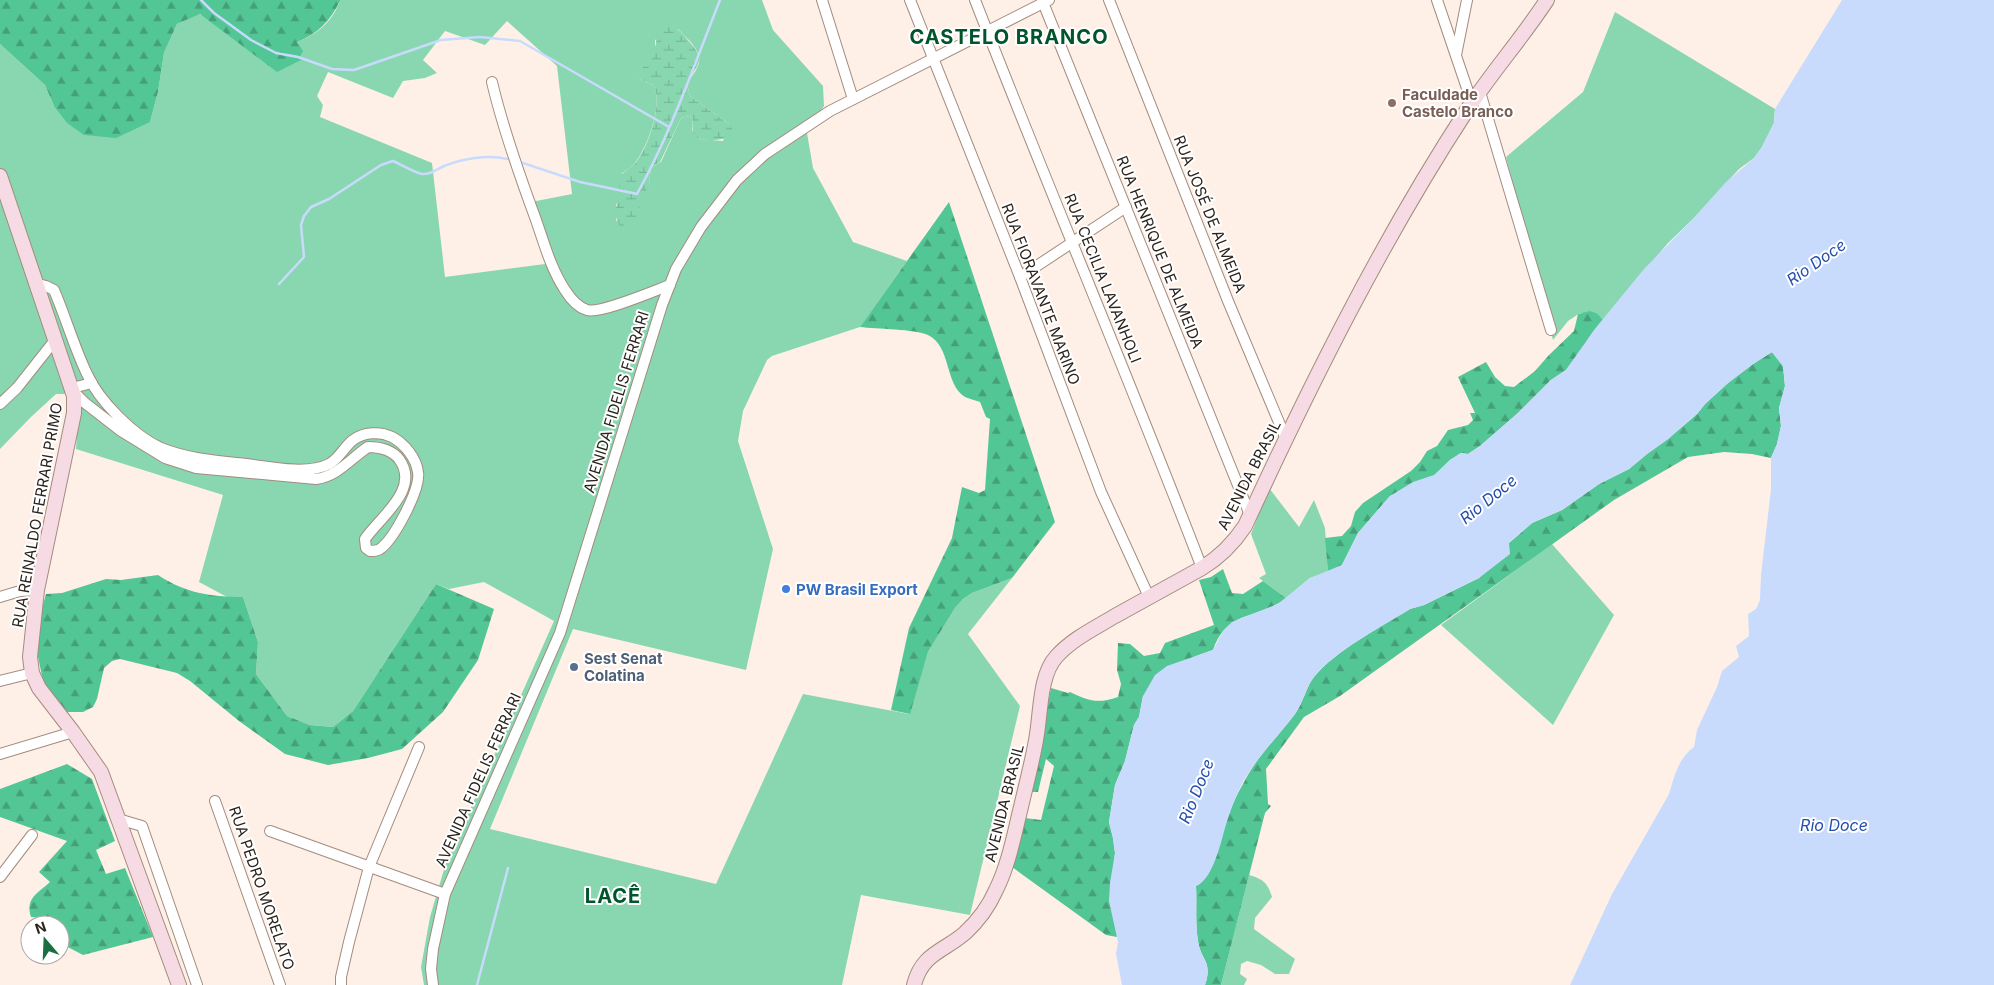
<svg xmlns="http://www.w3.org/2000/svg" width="1994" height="985" viewBox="0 0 1994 985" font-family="Inter,sans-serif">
  <defs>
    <pattern id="forest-firs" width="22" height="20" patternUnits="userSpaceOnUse" patternTransform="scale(1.25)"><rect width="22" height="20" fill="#53c695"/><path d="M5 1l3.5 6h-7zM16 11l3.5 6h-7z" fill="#45a079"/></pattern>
    <pattern id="wetland-marsh" width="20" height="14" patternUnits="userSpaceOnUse" patternTransform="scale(1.25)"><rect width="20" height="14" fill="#88d7b1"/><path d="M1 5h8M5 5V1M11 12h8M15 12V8" fill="none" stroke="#76b898"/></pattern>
  </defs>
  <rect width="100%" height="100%" fill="#fff0e7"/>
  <g fill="#88d7b1" fill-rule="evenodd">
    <path d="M340 0H762L773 30 823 86 824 106 807 133 813 168 853 242 907 261 860 327 772 356 767 360 743 411 738 441 773 549 746 670 573 629 490 829 716 884 803 694 909 714 928 652 955 608 963 599 972 593 1012 578 968 634 1020 706 970 915 861 895 842 985H424L421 967 430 917 445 866 554 621 484 582 449 589 436 584 353 711 333 727 310 725 287 716 256 674 258 642 243 597H227L199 582 223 495 76 449 78 418 70 394H56L31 417 0 449V44L45 85 54 106 150 122 158 92 164 53 177 24 199 14 300 57 302 51 297 42C317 35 334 20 340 0ZM507 21 557 66 572 194 526 203 553 263 445 277 432 163 320 117 323 105 317 96 328 72 393 98 403 81 425 78 437 73 423 60 445 31 485 45ZM678 29C687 39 704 51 698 66 695 73 690 78 687 84L690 96 729 124 723 141 700 139 692 130 693 119 690 116 681 118 661 162 651 167 649 183 624 229 616 220V205L620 199 622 173C627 170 633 166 637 160 648 145 664 102 653 85L639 79 642 67 649 64 655 51V40Z"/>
    <polygon points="1615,12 1775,109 1774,123 1762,147 1754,158 1739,169 1693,219 1668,243 1603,320 1598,314 1580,313 1568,321 1553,340 1506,157 1583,92"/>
    <polygon points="1269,488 1299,527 1314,500 1325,528 1328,572 1310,578 1286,598 1259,578 1266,574 1251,534"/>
    <polygon points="1552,544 1614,615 1553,725 1441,625"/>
    <path d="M1249 875C1263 879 1268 883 1272 897L1255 918 1254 929 1295 959 1289 974H1275L1261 965 1247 961 1241 964 1240 974 1247 979 1244 985H1221Z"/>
  </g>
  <g fill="url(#forest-firs)">
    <path d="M0 0H340V1C330 21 318 34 297 42L303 51 300 57 303 59 277 72 200 14 177 24 164 53 158 92 150 122 116 138 84 135 67 123 54 106 45 85 0 44Z"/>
    <path d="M949 202 1055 522 1012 578 972 593 963 599 955 608 928 652 910 714 891 710 909 628 952 538 962 487 979 493 985 490 990 419 986 417 980 402C975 400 969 399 965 397 944 384 952 347 928 335 915 329 876 329 860 327Z"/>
    <polygon points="1590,311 1598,314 1603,320 1566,370 1551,380 1518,413 1480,446 1468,454 1461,453 1450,460 1434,476 1390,496 1358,533 1342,565 1328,572 1325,538 1342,536 1351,526 1355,512 1363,503 1411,471 1420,462 1427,451 1437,446 1448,430 1468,425 1473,420 1470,413 1475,413 1458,377 1486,362 1495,377 1505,386 1514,387 1535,371 1549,355 1574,331 1578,314"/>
    <path d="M1772 352 1783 366 1785 386 1779 408 1781 426 1777 444 1771 458 1752 454 1724 452 1688 457 1614 500 1340 696 1304 717 1266 769 1268 804 1271 806 1265 813 1221 985H1205C1213 961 1201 961 1198 941 1195 923 1197 903 1196 886 1214 878 1219 842 1225 826 1230 811 1235 797 1243 784 1256 757 1278 737 1295 714 1303 703 1307 685 1314 677 1335 651 1381 627 1410 609L1424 605 1479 578 1509 543 1532 523 1562 510 1599 484 1629 469 1647 454 1668 439 1697 414 1705 404 1728 383 1753 364Z"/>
    <path d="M1223 569 1232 593 1243 594 1263 581 1286 598C1258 620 1227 609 1213 650L1196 656 1143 696 1139 717 1134 725 1125 761 1115 785 1109 822 1113 838 1115 853 1114 867 1117 937 1106 935 1012 867 1025 818 1041 820 1054 766 1046 759 1038 792H1031L1051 688 1068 693 1070 692C1089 701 1097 704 1118 697L1121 684 1117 670 1118 643 1130 644 1144 656 1160 653 1165 643 1214 625 1199 580 1211 577Z"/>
    <path d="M158 575C185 593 211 597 243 597L258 642 256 674 287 716 310 725 333 727 353 711 436 584 494 609 478 660 443 712 402 749 368 758 328 765 285 754 239 721 190 681 177 673 120 659 112 661 104 668 97 699 93 707 83 712H66L49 694 42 676 36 647 39 619 46 594 62 593 106 579 121 580Z"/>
    <path d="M67 764 92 779 115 841 96 850 106 874 125 868 153 937 83 955 60 943V925H46L42 918 31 917C25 898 38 893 50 882L39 872 67 841 0 817V789Z"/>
  </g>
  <path fill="url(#wetland-marsh)" d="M672 25C678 29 682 33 687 39 707 61 699 61 687 84L690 96 729 124 732 129 733 136C725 140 700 143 695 135 691 130 693 124 693 119L690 116 681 118 660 162 651 167 649 183 632 227 624 229 620 227 614 213 619 199V178C623 171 630 169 636 162 648 148 664 102 653 85L639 79C638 70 641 67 649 63 651 60 653 55 654 51 659 36 653 32 672 25Z"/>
  <path fill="#c9dbfd" d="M1842 0H1994V985H1570L1612 894 1669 794C1674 778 1678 758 1694 747L1697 730 1717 687 1722 671 1739 657 1736 646 1749 636 1748 614 1756 609 1760 600 1761 575 1771 489V458L1777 444 1781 426 1779 408 1785 386 1783 366 1772 352 1753 364 1728 383 1705 404 1697 414 1668 439 1647 454 1629 469 1599 484 1562 510 1532 523 1509 543 1510 554 1479 578 1424 605 1410 609C1381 627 1335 651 1314 677 1307 685 1303 703 1295 714 1278 736 1258 756 1244 780 1238 791 1233 803 1229 815 1222 834 1216 877 1196 886 1197 903 1195 923 1198 941 1201 961 1213 961 1205 985H1122L1116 954 1118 942 1109 901 1110 883 1115 853 1113 838 1109 822 1115 785 1125 761 1134 725 1139 717 1143 696 1155 675 1167 666 1213 650 1223 631 1232 622 1278 604 1310 578 1342 565 1358 533 1390 496 1413 482 1434 475 1450 460 1461 453 1468 454 1480 446 1518 413 1551 380 1566 370 1594 330 1644 269 1693 219 1726 182 1754 158 1762 147 1774 123 1775 109Z"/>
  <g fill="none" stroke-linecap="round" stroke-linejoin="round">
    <g stroke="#c9dbfd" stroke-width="2.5">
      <polyline points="201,0 214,13 251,40 276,53 298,57 332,69 354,70 441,40 480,37 520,41 669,127"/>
      <path d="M523 163 580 182 637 194C671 133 694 65 720 0"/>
      <path d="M279 284 304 257 301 225 304 216 311 207 329 199 381 165 393 161C402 165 413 172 422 174 430 175 437 169 444 166 462 159 488 154 507 159"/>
      <polyline points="477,985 508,868"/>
    </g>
    <defs>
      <g id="street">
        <polyline points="822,0 853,99"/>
        <polyline points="910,0 1020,277 1101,492 1149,597"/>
        <path d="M975 0C1049 190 1129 378 1202 568"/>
        <polyline points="1042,0 1250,515"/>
        <polyline points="1109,0 1228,301 1286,439"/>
        <polyline points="1437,0 1472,103"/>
        <polyline points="1456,55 1467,0"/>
        <path d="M492 82C503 129 519 174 536 220 544 243 551 269 565 290 570 298 577 307 587 310 600 314 654 291 670 285"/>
        <polyline points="1480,92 1551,330"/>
        <polyline points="1020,277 1126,207"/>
        <path d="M34 283 46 286 54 290C66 318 74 347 87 374 99 401 134 436 161 448 188 459 218 461 246 464 269 467 308 475 329 464 339 459 344 447 353 440 364 432 380 431 392 437 405 444 416 458 418 472 421 489 394 539 380 549 377 551 374 551 370 551L366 548 365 539C380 517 421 489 399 459 391 449 380 447 368 447 350 459 338 476 316 479L196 468 165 458 121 431 85 403 73 391"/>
        <polyline points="72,388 92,383"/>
        <polyline points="0,404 17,388 55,340"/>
        <polyline points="0,597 20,591 37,590"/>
        <polyline points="0,681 32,673"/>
        <polyline points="0,754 73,732"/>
        <polyline points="215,801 280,985"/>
        <polyline points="118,819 142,826 197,985"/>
        <polyline points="270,831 445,894"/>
        <polyline points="0,877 32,835"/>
        <polyline points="341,985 341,977 349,942 369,867 419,747"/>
        <polyline points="433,985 431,969 433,949 445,894 560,633 662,305 676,269 701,227 737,180 765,154 830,111 1049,0"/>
      </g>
      <g id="secondary">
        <polyline points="0,176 74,396 74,413 37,590 30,657 32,673 39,688 73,732 101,772 179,985"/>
        <path d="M914 985C922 953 943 952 965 933 978 921 989 906 996 890 1009 864 1014 835 1021 807 1026 785 1032 763 1036 740 1041 715 1039 676 1056 657 1072 639 1095 628 1115 616 1144 600 1173 584 1202 568 1220 557 1233 544 1245 526 1310 385 1382 240 1467 110 1492 72 1522 38 1547 0"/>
      </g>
    </defs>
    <use href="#street" stroke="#a28c7e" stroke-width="12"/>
    <use href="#secondary" stroke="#a28c7e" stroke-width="16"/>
    <use href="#street" stroke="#fff" stroke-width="10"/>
    <use href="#secondary" stroke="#f7dbe4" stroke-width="14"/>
  </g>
  <circle fill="#8d6e63" stroke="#fff" stroke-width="2" cx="1392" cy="103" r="5"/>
  <circle fill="#3f7fe0" stroke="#fff" stroke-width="2" cx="786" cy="589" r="5"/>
  <circle fill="#5c6f8a" stroke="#fff" stroke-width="2" cx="574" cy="667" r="5"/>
  <g text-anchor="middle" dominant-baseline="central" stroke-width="4" stroke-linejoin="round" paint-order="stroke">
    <g font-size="15" font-weight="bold" fill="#785e54" stroke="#fff" text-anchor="start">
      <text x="1402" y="94">Faculdade<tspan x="1402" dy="17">Castelo Branco</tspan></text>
    </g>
    <g font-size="15" fill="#2b231d" stroke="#fff">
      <text transform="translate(1210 214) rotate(68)">RUA JOSÉ DE ALMEIDA</text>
      <text transform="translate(1160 252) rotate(68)">RUA HENRIQUE DE ALMEIDA</text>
      <text transform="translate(1103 278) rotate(68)">RUA CECILIA LAVANHOLI</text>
      <text transform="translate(1041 294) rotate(69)">RUA FIORAVANTE MARINO</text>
      <text transform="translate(616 402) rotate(-73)">AVENIDA FIDELIS FERRARI</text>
      <text transform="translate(1249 475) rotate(-63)">AVENIDA BRASIL</text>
      <text transform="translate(37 515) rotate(-80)">RUA REINALDO FERRARI PRIMO</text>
      <text transform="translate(478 780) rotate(-66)">AVENIDA FIDELIS FERRARI</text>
      <text transform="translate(1004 803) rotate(-76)">AVENIDA BRASIL</text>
      <text transform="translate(262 888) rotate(71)">RUA PEDRO MORELATO</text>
    </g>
    <g font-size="15" font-weight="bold" fill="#366cbe" stroke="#fff" text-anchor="start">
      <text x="796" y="589">PW Brasil Export</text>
    </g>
    <g font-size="15" font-weight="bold" fill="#4e5e75" stroke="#fff" text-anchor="start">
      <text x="584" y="658">Sest Senat<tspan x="584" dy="17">Colatina</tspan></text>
    </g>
    <g font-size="16" font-style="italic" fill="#244eac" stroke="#fff">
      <text transform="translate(1816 262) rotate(-35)">Rio Doce</text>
      <text transform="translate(1488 499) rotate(-39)">Rio Doce</text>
      <text transform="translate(1196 791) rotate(-68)">Rio Doce</text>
      <text x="1834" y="825">Rio Doce</text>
    </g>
    <g font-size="20" font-weight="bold" letter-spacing="1" fill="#00552c" stroke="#fff">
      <text x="1009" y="37">CASTELO BRANCO</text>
      <text x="613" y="896">LACÊ</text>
    </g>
  </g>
  <g transform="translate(45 940) rotate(341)"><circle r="24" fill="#ffffff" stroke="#aaa7a5"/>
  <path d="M0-4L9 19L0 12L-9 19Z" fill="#1a6f41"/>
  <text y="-8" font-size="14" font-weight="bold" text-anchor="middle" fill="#2b231d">N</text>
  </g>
</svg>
